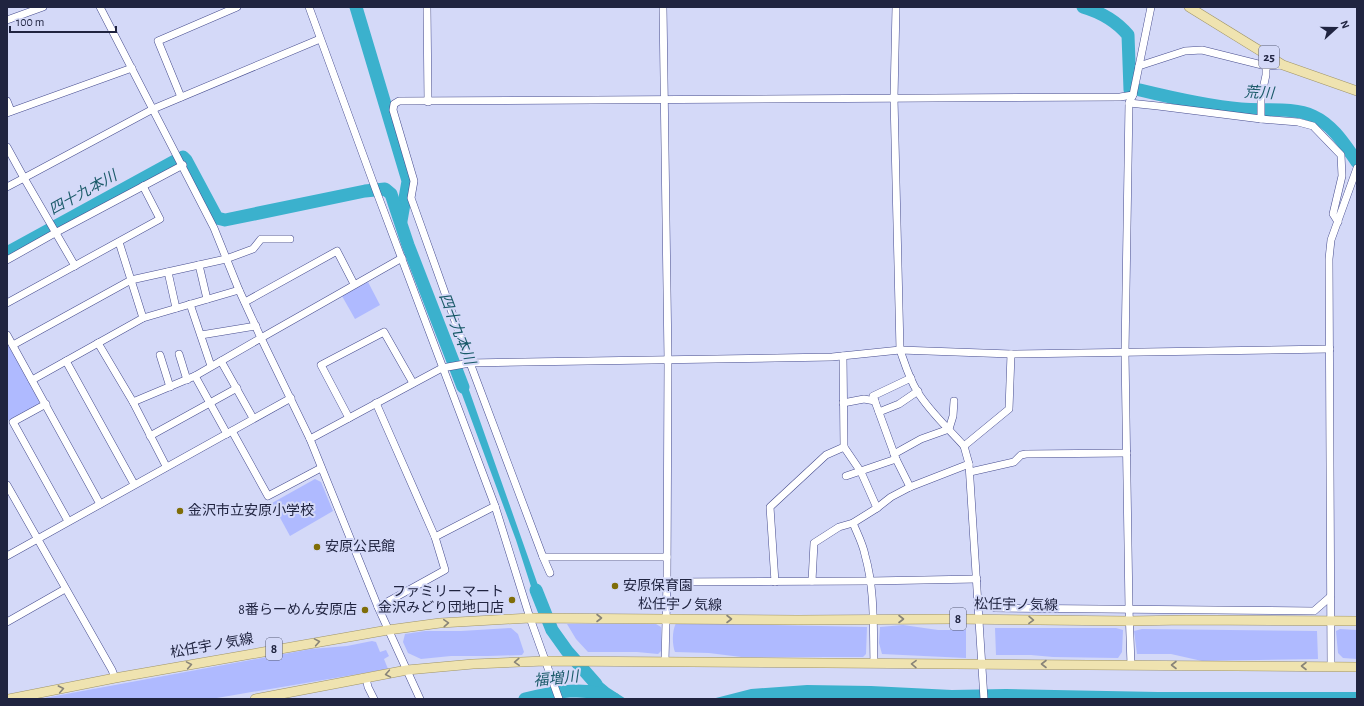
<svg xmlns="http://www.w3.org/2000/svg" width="1364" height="706" viewBox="0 0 1364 706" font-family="'Alegreya Sans','Noto Sans JP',sans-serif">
  <rect width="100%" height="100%" fill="#d4d9f8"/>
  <g fill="#afbaff">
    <polygon points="368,282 380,305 355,319 342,296"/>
    <polygon points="7,343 39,401 39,404 7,421"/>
    <polygon points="315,479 321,482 333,511 290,536 272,503"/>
    <path d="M676 623 867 627 866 654 863 657H741L709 653 675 652C672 644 672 631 676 623Z"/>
    <polygon points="567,624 656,624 661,627 661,651 658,654 637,652 588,652 576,639"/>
    <polygon points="903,625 938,630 966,630 966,658 882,654 879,643 880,627"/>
    <polygon points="511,628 518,634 524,652 522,655 488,656 451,656 421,659 408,653 403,642 405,634 425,631 461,631"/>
    <polygon points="995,628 1116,628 1123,630 1122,652 1118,658 1053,657 1031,655 996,655"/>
    <polygon points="1142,629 1317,631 1318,659 1202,661 1171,654 1137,654 1134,631"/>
    <polygon points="1340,629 1357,630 1357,659 1343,658 1338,653 1336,631"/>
    <polygon points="372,641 376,642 380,652 386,650 389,656 384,659 388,669 211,699 39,699 311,649 347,646"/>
  </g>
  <g fill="#3bb1cd">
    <polygon points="453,370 462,370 546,608 536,602 516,540"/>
    <polygon points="553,623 571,650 566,654 564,653 547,625"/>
    <polygon points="584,670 591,673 609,688 626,699 591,699 573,692 569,694 566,688 589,685 590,681 582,674"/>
    <polygon points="807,685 871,686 952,690 1006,689 1158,692 1357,692 1357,699 712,699 751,689"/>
  </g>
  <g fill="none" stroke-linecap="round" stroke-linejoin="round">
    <g stroke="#3bb1cd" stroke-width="13">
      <polyline points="356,7 408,181 401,221"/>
      <path d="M1083 7C1100 12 1117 22 1128 35L1130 90"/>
      <path d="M1140 90C1173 98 1207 106 1241 109 1263 111 1294 107 1313 116 1333 125 1345 145 1357 162"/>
      <polyline points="183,157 186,160 217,218 225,220 365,191 385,189 391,194 408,245 463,387"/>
      <polyline points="7,253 175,161"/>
      <polyline points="536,590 552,630 567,651 596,684"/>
      <path d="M525 699C553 692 587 685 614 699"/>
    </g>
    <defs>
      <g id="minor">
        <polyline points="100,7 214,228 239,290 261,338 402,258"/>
        <polyline points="309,7 377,193 495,506 530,618 559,699"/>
        <polyline points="427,7 428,102"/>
        <polyline points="663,7 668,360 667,582"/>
        <path d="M896 7 894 98 900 350C905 364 909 378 917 391 929 411 948 428 964 446"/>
        <polyline points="7,20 43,7"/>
        <polyline points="1139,66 1151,7"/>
        <polyline points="181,97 158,41 237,7"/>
        <polyline points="7,101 11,111"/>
        <polyline points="1129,103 1158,106 1261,119 1298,122 1313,126 1341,155 1342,176 1333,214 1338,222"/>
        <polyline points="7,113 132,68"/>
        <polyline points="1261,119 1261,98 1266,75 1266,66"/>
        <polyline points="7,147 24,178 153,109 320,39"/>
        <polyline points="7,187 24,178 75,266"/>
        <polyline points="7,260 55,233 183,165"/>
        <polyline points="199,265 207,299"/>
        <polyline points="168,272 176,308"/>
        <polyline points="245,302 337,251 354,284"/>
        <polyline points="7,303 160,219 143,186"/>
        <polyline points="190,304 211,366"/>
        <polyline points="143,318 239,290"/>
        <polyline points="7,335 100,504"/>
        <polyline points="201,335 256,326"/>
        <polyline points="98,343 133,402 166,466"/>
        <polyline points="13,345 131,280 226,259 253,249 261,239 290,239"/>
        <polyline points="179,354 187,380"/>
        <polyline points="160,355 170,387"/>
        <polyline points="66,361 134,484"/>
        <polyline points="221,361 253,418"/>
        <polyline points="195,376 227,434"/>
        <polyline points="32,380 143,318 119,242"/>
        <polyline points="133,402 195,376 261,338 310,439"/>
        <polyline points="376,403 435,537"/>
        <polyline points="843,403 864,399 875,401"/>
        <polyline points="46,404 13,422 68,521"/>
        <polyline points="879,412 899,404 918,391"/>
        <polyline points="349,418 321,365 384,332 413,383"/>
        <polyline points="232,431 268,496 321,468"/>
        <polyline points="150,436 237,388"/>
        <polyline points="844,447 861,472 877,508"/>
        <polyline points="894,454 921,439 949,429 953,416 954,401"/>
        <polyline points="970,472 1014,462 1021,455 1026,454 1127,453"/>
        <polyline points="846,476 896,459"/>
        <polyline points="7,485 112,670 115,678"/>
        <polyline points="910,487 896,459 873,396 911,378"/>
        <polyline points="7,556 291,398"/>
        <polyline points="543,557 550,573"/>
        <polyline points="667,557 543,557 470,363 411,198 414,181 393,110 394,104 399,101 1120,97 1133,95 1139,66 1185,51 1202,50 1266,66 1283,65"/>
        <polyline points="812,581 814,543 839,527 853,523"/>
        <polyline points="775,582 770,507 826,455 844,447 843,356"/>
        <polyline points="978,599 995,608 1314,611 1330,597"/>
        <polyline points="378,607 310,439 442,368 470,363 832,357 900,350 1011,354"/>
        <polyline points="7,622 65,589"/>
        <polyline points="665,661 667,582 870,581 977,579"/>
        <path d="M874 663C873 627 875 590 865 555 863 544 857 533 853 523L877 508 891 497 910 487 969 464"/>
        <polyline points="1131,665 1129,609 1125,353 1129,103 1133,95"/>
        <polyline points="1331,666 1329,259 1331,240 1357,168"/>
        <polyline points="366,678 368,687 374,699"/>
        <polyline points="420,699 378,607 445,570 435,537 495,506"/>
        <polyline points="984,699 969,464 964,446 1009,409 1011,354 1330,349"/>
      </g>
      <g id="major">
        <polyline points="1189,7 1283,65 1357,91"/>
        <polyline points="9,699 115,678 388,630 440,623 530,618 798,620 955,619 1129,621 1186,620 1357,621"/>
        <polyline points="255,699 407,670 473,664 545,661 1357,667"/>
      </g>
    </defs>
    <use href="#minor" stroke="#464c8e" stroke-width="8"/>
    <use href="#major" stroke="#9f9467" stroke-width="10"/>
    <use href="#minor" stroke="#fff" stroke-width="7"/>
    <use href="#major" stroke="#efe3b0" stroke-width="9"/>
  </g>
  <defs><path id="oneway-chevron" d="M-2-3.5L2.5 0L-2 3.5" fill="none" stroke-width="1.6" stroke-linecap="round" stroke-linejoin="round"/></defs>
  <g stroke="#888478">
    <use href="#oneway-chevron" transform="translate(599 618)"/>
    <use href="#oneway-chevron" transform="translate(729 619)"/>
    <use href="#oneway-chevron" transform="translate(901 619)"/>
    <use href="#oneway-chevron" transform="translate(1031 620) rotate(1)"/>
    <use href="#oneway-chevron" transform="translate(446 623) rotate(-4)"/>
    <use href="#oneway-chevron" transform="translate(317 642) rotate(-10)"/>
    <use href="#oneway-chevron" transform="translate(517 662) rotate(177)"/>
    <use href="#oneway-chevron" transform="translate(914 664) rotate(-179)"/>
    <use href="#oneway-chevron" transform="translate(1044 664) rotate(180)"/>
    <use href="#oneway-chevron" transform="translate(189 665) rotate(-10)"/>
    <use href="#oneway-chevron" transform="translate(1174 665) rotate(-180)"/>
    <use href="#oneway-chevron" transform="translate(1304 666) rotate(-180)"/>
    <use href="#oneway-chevron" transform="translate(388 674) rotate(170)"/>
    <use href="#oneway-chevron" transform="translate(61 689) rotate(-11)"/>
  </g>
  <g fill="#7f6d08" stroke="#d4d9f8" stroke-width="1.5">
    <circle cx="180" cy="511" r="4"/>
    <circle cx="317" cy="547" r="4"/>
    <circle cx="615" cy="586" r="4"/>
    <circle cx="512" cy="600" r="4"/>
    <circle cx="365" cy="610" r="4"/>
  </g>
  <g text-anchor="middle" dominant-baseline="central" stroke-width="4" stroke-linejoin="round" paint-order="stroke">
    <g fill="#d4d9f8" stroke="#565a77" stroke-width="1">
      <rect x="1259" y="46" width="20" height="22" rx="3"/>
      <rect x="950" y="608" width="16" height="22" rx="3"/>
      <rect x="266" y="638" width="16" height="22" rx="3"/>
    </g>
    <g font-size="13" font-weight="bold" fill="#202440">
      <text x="1269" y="57">25</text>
      <text x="958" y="619">8</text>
      <text x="274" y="649">8</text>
    </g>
    <g font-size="14" fill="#202440" stroke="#d4d9f8" text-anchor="start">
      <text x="188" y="511">金沢市立安原小学校</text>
      <text x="325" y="547">安原公民館</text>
      <text x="623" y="586">安原保育園</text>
      <text x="504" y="592" text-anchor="end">ファミリーマート<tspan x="504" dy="16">金沢みどり団地口店</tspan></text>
      <text x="357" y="610" text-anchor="end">8番らーめん安原店</text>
    </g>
    <g font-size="14" fill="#202440" stroke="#d4d9f8">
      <text transform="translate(680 605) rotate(1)">松任宇ノ気線</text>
      <text transform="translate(1016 605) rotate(1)">松任宇ノ気線</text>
      <text transform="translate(212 646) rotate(-10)">松任宇ノ気線</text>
    </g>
    <g font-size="15" font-style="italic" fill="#1a5a69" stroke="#d4d9f8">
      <text transform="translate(1259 93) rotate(3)">荒川</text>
      <text transform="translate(83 193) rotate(-29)">四十九本川</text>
      <text transform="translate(457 329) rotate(69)">四十九本川</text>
      <text transform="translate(556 679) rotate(-6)">福増川</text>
    </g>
  </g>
  <rect width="1364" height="706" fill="none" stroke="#202440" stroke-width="16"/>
  <g transform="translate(1336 28) rotate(69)" stroke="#d4d9f8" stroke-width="3" paint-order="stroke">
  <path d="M0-3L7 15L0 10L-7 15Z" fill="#202440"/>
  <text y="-6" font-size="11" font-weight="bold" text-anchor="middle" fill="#202440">N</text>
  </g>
  <path d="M10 26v6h106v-6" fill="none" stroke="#202440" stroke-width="2"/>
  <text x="16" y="26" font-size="12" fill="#202440" stroke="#d4d9f8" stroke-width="3" paint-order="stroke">100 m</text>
</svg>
